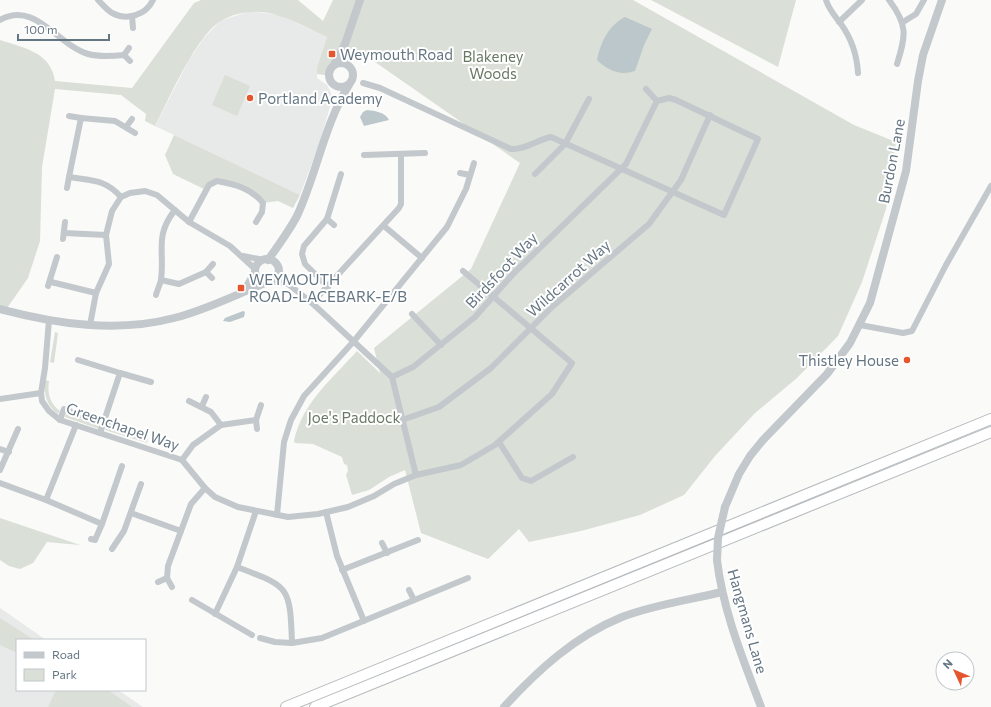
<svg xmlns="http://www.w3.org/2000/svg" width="991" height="707" viewBox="0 0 991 707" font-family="Commissioner,sans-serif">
  <rect width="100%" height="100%" fill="#fafaf8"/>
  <g fill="#e8e9e9">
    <polygon points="250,11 279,15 327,37 317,67 317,78 327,85 331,93 331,103 319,145 300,195 155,126 189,60 204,38 220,21"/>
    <polygon points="0,608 46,640 17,640 17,690 118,690 143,707 0,707"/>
  </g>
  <g fill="#dadfd7">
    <path d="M201 0H298L323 21 333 0H633L854 125 896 142 886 209 862 282 838 336 797 378 755 413 715 456 684 495 640 515 581 531 529 542 519 529 488 559 421 533 405 470 389 477 369 490 352 495 346 475 348 471 347 465 344 464 342 457 313 444 295 443 294 441C302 403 332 379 357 351L380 373 374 348 471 269 520 163 365 55 353 61 346 45 332 76 317 74V67L327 37C311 30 296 21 279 16 261 9 238 11 221 21 197 34 168 101 155 126L145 121 146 114 121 95 55 89 42 167 40 241 28 278 5 311 0 309V40C24 48 51 52 55 81L132 88 194 3Z"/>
    <polygon points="651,0 796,0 778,67"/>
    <polygon points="225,75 250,86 237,116 212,105"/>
    <polygon points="174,135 300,195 293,208 278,201 263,203 256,194 217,181 206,190 173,174 165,155"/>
    <polygon points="55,332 58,333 54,363 50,362"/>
    <path d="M45 380 49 381C47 393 50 404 60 411L58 414C47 407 43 393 45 380Z"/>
    <polygon points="66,414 100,425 99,429 65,417"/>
    <polygon points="106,427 148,439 147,443 105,430"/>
    <polygon points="0,518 80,545 47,542 33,563 20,569 9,566 0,560"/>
    <polygon points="0,618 34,640 17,640 17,653 0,645"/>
    <polygon points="56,690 108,690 132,707 48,707"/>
  </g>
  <g fill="#bbc7cb">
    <path d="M625 17 652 29 644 45 635 71C620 76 609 71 597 60 601 42 608 26 625 17Z"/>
    <path d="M367 110C375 111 385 112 389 120L364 126 360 117 363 112Z"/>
    <polygon points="243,311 245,312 244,317 230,322 223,321 225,318"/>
  </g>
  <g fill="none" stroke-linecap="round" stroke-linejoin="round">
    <defs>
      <g id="trunk">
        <polyline points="286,707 991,419"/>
        <polyline points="315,707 991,432"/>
      </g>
    </defs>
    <use href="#trunk" stroke="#b4b9bd" stroke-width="12"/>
    <g stroke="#c3c8cc" stroke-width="6">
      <path d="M98 0C102 4 107 10 112 13 127 21 146 15 153 0"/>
      <path d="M826 0C829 10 835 16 841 24 851 38 857 55 858 73"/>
      <path d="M889 0C908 25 906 35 897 64"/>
      <polyline points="132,16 133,28"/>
      <path d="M0 20C35 0 57 45 88 54 99 57 113 56 124 55L130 61"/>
      <polyline points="839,22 862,0"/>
      <polyline points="903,22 916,14 924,0"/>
      <polyline points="124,55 129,48"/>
      <path d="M363 83 380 88 511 149C525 150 537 140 551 137L724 215 758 139 676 100 669 98 657 101"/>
      <polyline points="69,116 81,118"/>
      <polyline points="126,127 132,119"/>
      <polyline points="364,155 425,153"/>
      <polyline points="460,173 470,175"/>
      <polyline points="535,174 565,144 589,99"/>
      <polyline points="67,188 69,177"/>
      <path d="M121 197C105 179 92 181 69 177L81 118 115 121 135 133"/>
      <polyline points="327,219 334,225"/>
      <path d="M189 222 209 185 217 181C234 184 251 188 263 203L262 212 256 222"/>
      <polyline points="384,226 422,258"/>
      <polyline points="64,233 106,235"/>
      <polyline points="63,239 65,222"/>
      <polyline points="243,256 264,260"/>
      <polyline points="278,271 288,284 312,303 392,377 416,475"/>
      <polyline points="206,272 213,264"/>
      <polyline points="161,280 179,284 206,272 212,278"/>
      <polyline points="272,281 288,284"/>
      <polyline points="51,282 96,293"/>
      <polyline points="48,286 57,257"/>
      <polyline points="328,287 305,264 302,254 304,246 327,219 341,174"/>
      <path d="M156 295C157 290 160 285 161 280 165 252 154 236 175 210"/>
      <polyline points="312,303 399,208 401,204 401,154"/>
      <polyline points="412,314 441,345"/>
      <polyline points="49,320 45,368 41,393 42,401 49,411 60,420 182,460 205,488 215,497 238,507 288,517 318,514 348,507 374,496 394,484 416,475 461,465 495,445 552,394 572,363 463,271"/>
      <polyline points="90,325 96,293 109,264 106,235 112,211 121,197 130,193 145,191 157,195 189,222 230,246 255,269"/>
      <polyline points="860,325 903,333 912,331 946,265 991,186"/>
      <polyline points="78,360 120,373 100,433"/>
      <polyline points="120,373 151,382"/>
      <polyline points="392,377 413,367 475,317 513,274 626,164 657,101 646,89"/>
      <polyline points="0,399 41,393"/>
      <polyline points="189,401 211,412 221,425"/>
      <polyline points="202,406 206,397"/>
      <polyline points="80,415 133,431"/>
      <polyline points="60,420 64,409 70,411"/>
      <polyline points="256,420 257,429"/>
      <polyline points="402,420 439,407 491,368 552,307 649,224 681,180 710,115"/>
      <polyline points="499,442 522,478 531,481 573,457"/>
      <polyline points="0,449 9,452"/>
      <polyline points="182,460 193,445 221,425 256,420 261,405"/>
      <polyline points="0,470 18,429"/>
      <polyline points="0,483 46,500 102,524 122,466"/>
      <polyline points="46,500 76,425"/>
      <polyline points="326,512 337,556 364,621"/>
      <polyline points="131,513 181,531"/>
      <polyline points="277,515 284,442 291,420 304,396 354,341 447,227 466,189 474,163"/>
      <polyline points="91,539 95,540 102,524"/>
      <polyline points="382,543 387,553"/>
      <polyline points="112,549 124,531 141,484"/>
      <path d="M237 567C289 587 290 585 292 643"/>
      <polyline points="342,570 418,540"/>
      <polyline points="167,578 172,587"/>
      <polyline points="158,582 167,578 168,566 191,504 205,488"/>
      <polyline points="409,590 414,600"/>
      <polyline points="192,600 252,635"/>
      <polyline points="215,614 237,567 256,511"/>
      <polyline points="260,638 275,642 292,643 322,638 468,578"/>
    </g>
    <g stroke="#c3c8cc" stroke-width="8">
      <circle cx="341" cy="75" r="12"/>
      <polyline points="334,65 345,44 360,0"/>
      <circle cx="267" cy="271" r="12"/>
      <path d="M268 260C278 246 289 231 297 216 317 173 324 125 349 85"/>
      <polyline points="244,291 255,273"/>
      <path d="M0 309C57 324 117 333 174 318 206 310 235 295 265 283"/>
      <polyline points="725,507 739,474 750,456 763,440 827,374 850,343 870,303 906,171 918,81 923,55 942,0"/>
      <path d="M717 560C723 611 743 659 761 707"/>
      <path d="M504 707C538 670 575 636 622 617 653 605 689 600 722 592"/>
    </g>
    <use href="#trunk" stroke="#fff" stroke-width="10"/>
    <polyline stroke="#c3c8cc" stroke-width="8" points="717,560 718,538 725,507"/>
  </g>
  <g fill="#e4572e" stroke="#fff" stroke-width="1.5">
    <rect x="328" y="50" width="8" height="8" rx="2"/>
    <circle cx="250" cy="98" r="4"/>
    <rect x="237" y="284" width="8" height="8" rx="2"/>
    <circle cx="907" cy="360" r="4"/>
  </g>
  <g text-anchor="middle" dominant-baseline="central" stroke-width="4" stroke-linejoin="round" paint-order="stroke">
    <g font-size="15" fill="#657683" stroke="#fff" text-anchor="start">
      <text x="340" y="54">Weymouth Road</text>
      <text x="258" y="98">Portland Academy</text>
      <text x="249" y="279">WEYMOUTH<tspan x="249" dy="17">ROAD-LACEBARK-E/B</tspan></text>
      <text x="899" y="360" text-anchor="end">Thistley House</text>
    </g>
    <g font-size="15" fill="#687a64" stroke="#fff">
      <text x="493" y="56">Blakeney<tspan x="493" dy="17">Woods</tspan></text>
      <text x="354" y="417">Joe's Paddock</text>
    </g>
    <g font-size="15" fill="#657683" stroke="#fff">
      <text transform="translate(891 161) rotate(-79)">Burdon Lane</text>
      <text transform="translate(501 270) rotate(-47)">Birdsfoot Way</text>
      <text transform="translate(568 278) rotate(-42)">Wildcarrot Way</text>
      <text transform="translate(123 426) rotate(19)">Greenchapel Way</text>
      <text transform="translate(748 621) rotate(74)">Hangmans Lane</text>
    </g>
  </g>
  <rect x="16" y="639" width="130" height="52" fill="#ffffff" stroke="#c1c8cd"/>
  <rect x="24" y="652" width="20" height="6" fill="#c3c8cc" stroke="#c1c8cd"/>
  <text x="52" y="659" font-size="12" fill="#657683">Road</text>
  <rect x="24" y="669" width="20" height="12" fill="#dadfd7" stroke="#c1c8cd"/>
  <text x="52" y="679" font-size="12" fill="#657683">Park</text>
  <g transform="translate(955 671) rotate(314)"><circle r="19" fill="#ffffff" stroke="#c1c8cd"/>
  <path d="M0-3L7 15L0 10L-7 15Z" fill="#e4572e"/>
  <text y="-6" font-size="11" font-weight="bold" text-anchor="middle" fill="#657683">N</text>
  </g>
  <path d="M18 34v6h91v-6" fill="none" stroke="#657683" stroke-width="2"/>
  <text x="24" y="34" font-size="12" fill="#657683" stroke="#ffffff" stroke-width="3" paint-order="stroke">100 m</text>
</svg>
